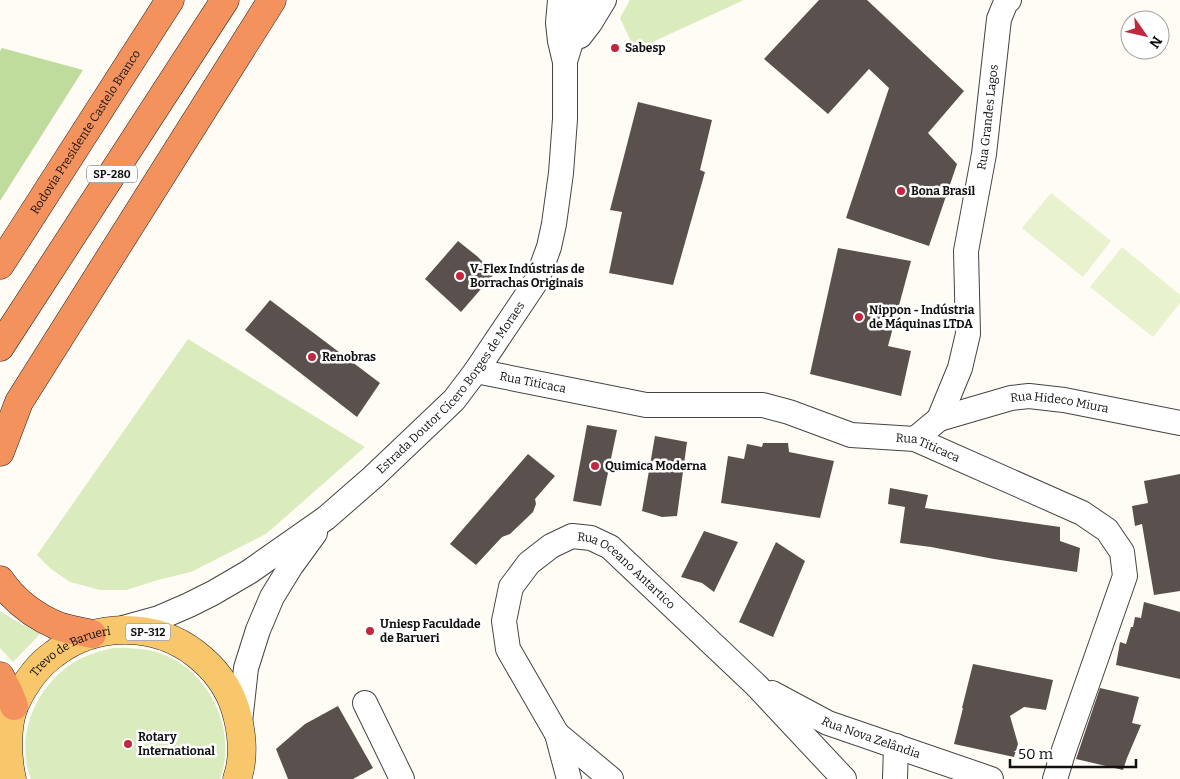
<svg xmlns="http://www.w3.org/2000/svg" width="1180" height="779" viewBox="0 0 1180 779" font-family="Bitter,serif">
  <rect width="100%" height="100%" fill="#fffcf5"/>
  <g fill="#daebbd">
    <polygon points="630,0 744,0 635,50 620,18"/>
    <polygon points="188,339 365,447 266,534 191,572 158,580 126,590 100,590 70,582 51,569 37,555"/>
    <polygon points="0,611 21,624 41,633 13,662 0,648"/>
    <path d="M113 648C129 648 144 648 159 653 209 669 238 730 220 779H31C15 738 34 692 67 667 81 656 97 652 113 648Z"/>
  </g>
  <polygon fill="#bfdc9c" points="2,48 83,70 0,201 0,51"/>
  <g fill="#e9f2cf">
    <polygon points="1051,193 1111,241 1083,277 1022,228"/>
    <polygon points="1122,247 1180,295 1180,303 1153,337 1090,287"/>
  </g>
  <g fill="#5a504d">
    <polygon points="819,0 867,0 964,91 928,133 957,164 929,246 846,218 889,88 869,69 828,114 764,59"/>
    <polygon points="638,102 712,120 700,170 705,172 673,285 609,273 622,212 610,210"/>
    <polygon points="458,241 478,257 494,274 461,312 425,279"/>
    <polygon points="838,248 911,261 888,346 911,351 901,396 810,374"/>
    <polygon points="270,300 380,383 357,417 245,330"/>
    <polygon points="587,425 617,430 601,506 573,501"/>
    <polygon points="655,436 687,442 677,516 662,517 642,511"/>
    <polygon points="763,443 788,443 789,452 834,461 820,518 721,503 728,456 744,459 747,444 762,447"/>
    <polygon points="528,454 555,476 535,499 536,504 533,512 510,534 502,537 476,565 450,544"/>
    <polygon points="1180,474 1180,591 1154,595 1142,524 1135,526 1132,506 1148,503 1144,481"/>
    <polygon points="890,488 928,495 925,508 1060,527 1060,541 1080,548 1077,572 994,559 931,547 900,543 905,507 888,504"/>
    <polygon points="704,531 738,542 714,592 702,583 681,577"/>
    <polygon points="776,542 805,561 773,637 739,622"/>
    <polygon points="1144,602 1180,612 1180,679 1116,665 1120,642 1126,644 1131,627 1133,627 1135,617 1141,618"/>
    <polygon points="973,664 1053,680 1046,710 1024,707 1010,716 1018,744 1014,757 954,744 963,708 962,708"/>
    <polygon points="1100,688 1139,697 1132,723 1141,725 1127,758 1123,770 1076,759"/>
    <polygon points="338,706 373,768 353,779 288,779 276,749 305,724"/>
  </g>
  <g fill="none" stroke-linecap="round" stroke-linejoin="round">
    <defs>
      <g id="minor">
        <polyline points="580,36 590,23 604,0"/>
        <polyline points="566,58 584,0"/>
        <path id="s1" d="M476 371 646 405H763L789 412 851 435 915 439 1082 513 1107 530 1122 552 1125 576 1064 750 1055 779"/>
        <path id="s2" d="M939 419 1011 398 1029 396 1064 400 1180 423"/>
        <path id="s3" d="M915 439 939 419 960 368 968 334 966 251 984 154 999 19 1006 2 1009 0"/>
        <path id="s4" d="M123 628 159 618 189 605 213 593 249 572 326 518 373 477 454 400 476 371 537 280 549 247 554 224 561 173 565 119V62L560 41 558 23 560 0"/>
        <path id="s5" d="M772 693 828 723 991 779"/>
        <polyline points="365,703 402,779"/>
        <polyline points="240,722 246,668 258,630 272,597 291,566 315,533"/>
        <polyline points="557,734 611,779"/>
        <path id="s6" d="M569 779 557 734 508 649 504 621 511 587 529 563 551 546 572 536 591 538 610 547 756 685 844 779"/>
        <polyline points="895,779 896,746"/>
      </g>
      <g id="major">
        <path id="s7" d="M12 779C7 758 6 724 15 704 24 685 37 666 54 654 95 622 155 622 196 654 214 668 228 686 235 708 242 730 245 757 237 779"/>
      </g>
      <g id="highway">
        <path id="s8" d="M0 265 170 0"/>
        <polyline points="0,347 225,0"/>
        <polyline points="0,452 19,402 272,0"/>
        <path d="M0 580C15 602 34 616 58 626 69 630 81 631 92 634"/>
        <polyline points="0,676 9,693 14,706"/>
      </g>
    </defs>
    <use href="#minor" stroke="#444" stroke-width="26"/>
    <use href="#major" stroke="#222" stroke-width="29"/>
    <use href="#highway" stroke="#222" stroke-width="29"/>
    <use href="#minor" stroke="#fff" stroke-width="24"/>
    <use href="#major" stroke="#f8c76b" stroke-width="28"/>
    <use href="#highway" stroke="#f4925d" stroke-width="28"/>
  </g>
  <g fill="#c3273f" stroke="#fff" stroke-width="2">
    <circle cx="615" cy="48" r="5"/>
    <circle cx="901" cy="191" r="5"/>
    <circle cx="460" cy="276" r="5"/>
    <circle cx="859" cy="317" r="5"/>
    <circle cx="312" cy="357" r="5"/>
    <circle cx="595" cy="466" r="5"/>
    <circle cx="370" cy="631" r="5"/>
    <circle cx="128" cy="744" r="5"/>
  </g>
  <g text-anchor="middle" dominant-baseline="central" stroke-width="5" stroke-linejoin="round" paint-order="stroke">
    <g fill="#fff" stroke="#585858" stroke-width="1">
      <rect x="87" y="165.5" width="50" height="17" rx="4"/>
      <rect x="125.5" y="623.5" width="45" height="17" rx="4"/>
    </g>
    <g font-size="11" font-weight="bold" fill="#111">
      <text x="112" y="174">SP-280</text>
      <text x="148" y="632">SP-312</text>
    </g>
    <g font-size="12" font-weight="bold" fill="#111" stroke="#fff" text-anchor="start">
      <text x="625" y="48">Sabesp</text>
      <text x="911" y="191">Bona Brasil</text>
      <text x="470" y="269">V-Flex Indústrias de<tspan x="470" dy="14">Borrachas Originais</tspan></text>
      <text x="869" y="310">Nippon - Indústria<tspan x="869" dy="14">de Máquinas LTDA</tspan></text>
      <text x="322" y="357">Renobras</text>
      <text x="605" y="466">Quimica Moderna</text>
      <text x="380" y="624">Uniesp Faculdade<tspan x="380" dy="14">de Barueri</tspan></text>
      <text x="138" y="737">Rotary<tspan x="138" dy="14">International</tspan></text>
    </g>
    <g font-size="12" fill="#111" stroke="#fff">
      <text stroke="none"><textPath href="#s3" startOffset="340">Rua Grandes Lagos</textPath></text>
      <text stroke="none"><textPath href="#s8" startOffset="158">Rodovia Presidente Castelo Branco</textPath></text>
      <text stroke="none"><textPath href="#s1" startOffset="58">Rua Titicaca</textPath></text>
      <text stroke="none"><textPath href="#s4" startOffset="414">Estrada Doutor Cícero Borges de Moraes</textPath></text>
      <text stroke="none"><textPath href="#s2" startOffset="124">Rua Hideco Miura</textPath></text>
      <text stroke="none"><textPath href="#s1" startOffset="462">Rua Titicaca</textPath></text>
      <text stroke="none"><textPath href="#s6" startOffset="355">Rua Oceano Antartico</textPath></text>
      <text stroke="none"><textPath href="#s7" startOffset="156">Trevo de Barueri</textPath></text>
      <text stroke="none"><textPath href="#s5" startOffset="109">Rua Nova Zelândia</textPath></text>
    </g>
  </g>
  <g transform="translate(1145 35) rotate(124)"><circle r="24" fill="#ffffff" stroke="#a0a0a0"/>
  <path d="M0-4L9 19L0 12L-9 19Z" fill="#c3273f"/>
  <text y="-8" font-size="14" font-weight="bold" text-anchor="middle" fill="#111111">N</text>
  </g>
  <path d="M1010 759v8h126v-8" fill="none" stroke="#111111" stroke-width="2.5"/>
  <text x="1018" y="759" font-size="15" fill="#111111" stroke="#ffffff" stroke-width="4" paint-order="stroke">50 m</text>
</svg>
